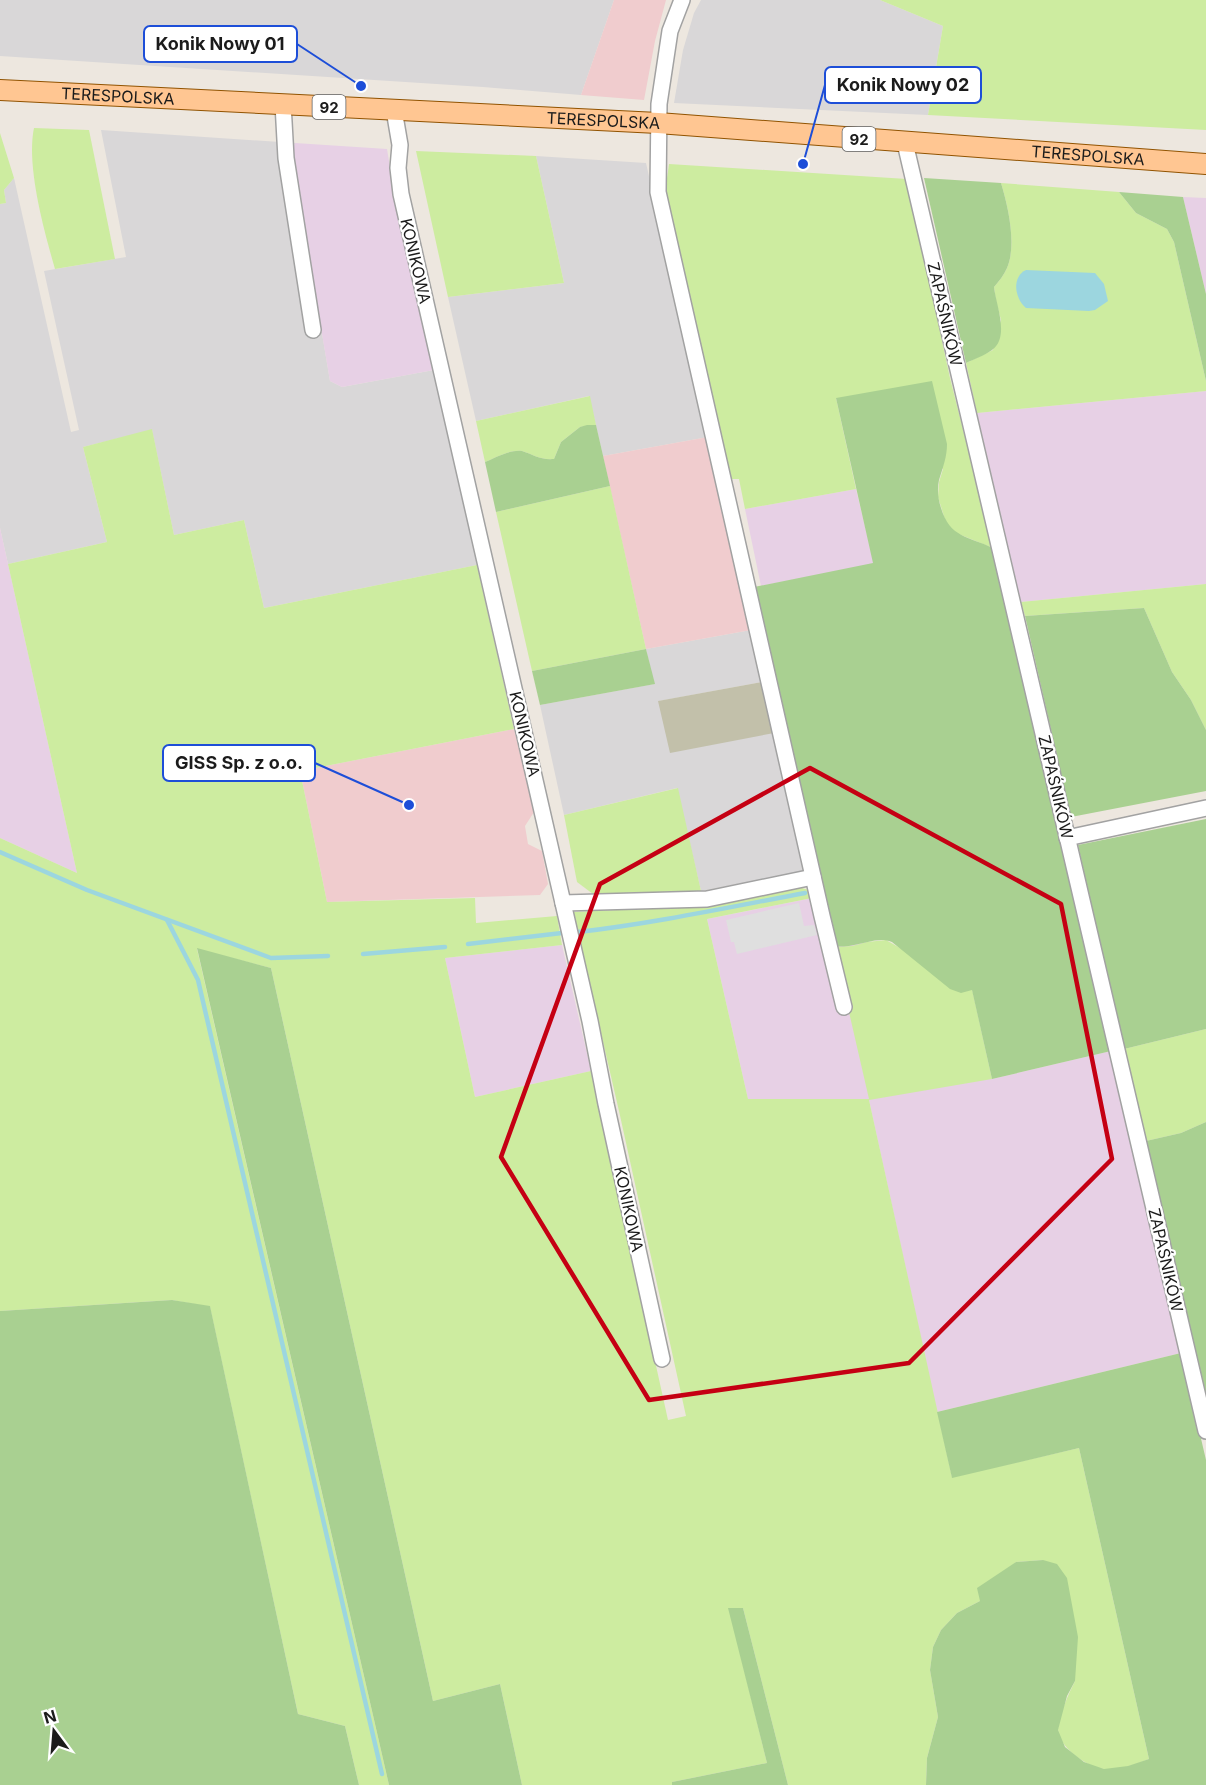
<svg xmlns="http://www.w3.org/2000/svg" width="1206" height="1785" viewBox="0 0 1206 1785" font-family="Inter,sans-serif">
  <rect width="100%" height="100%" fill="#ede7df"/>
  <g fill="#d9d7d8">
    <polygon points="0,0 614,0 581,95 483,87 0,56"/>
    <polygon points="701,0 880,0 943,26 928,115 674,103 683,50 694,13"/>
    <polygon points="101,130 295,143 289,159 318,328 321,327 330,381 342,387 434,370 463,496 477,565 264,608 244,520 174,535 152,430 83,447 107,542 8,564 0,528 0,204 6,203 4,190 14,178 71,432 79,430 44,271 126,257"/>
    <polygon points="536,156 646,163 708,437 603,456 589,396 476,421 448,297 564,283"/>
    <polygon points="751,630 762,682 659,701 774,733 804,871 701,891 677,788 564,815 540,705 654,684 646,649"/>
  </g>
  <g fill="#f0ccce">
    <polygon points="614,0 666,0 655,41 644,100 581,95"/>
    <polygon points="708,437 721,494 719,499 720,507 723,516 726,518 743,602 751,630 646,649 603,456"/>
    <polygon points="514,729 534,812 525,826 528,844 542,851 548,884 540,895 327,902 300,771"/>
  </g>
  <g fill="#e7d0e5">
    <polygon points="295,143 387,149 397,209 434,370 342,387 330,381 321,328 317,329 289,159"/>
    <polygon points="1183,197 1206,198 1206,294"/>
    <polygon points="1206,391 1206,584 1021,602 977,413"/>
    <polygon points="856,489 874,564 761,586 745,509"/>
    <polygon points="0,528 8,564 77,873 0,838"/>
    <polygon points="823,896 992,1079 1111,1051 1181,1353 937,1412 869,1100 748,1099 707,919"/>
    <polygon points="562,945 591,1071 475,1097 445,958"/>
  </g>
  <polygon fill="#c2c0aa" points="762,682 774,733 670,753 658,701"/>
  <g fill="#cdeca0">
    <polygon points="880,0 1206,0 1206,130 928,115 943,26"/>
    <path d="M34 128 89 130 115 259 55 269C44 231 26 166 34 128Z"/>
    <polygon points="0,133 14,178 4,190 6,203 0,204"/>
    <polygon points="416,151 536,156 564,283 448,297"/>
    <polygon points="669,164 907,179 950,378 993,548 956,533 946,523 938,497 939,482 943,469 836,398 856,489 745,509 739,479 730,479 665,192"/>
    <path d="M1001 183 1119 192 1136 213 1167 229 1174 242 1206 381V391L977 413 966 363 993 350 1001 320 996 301 994 287C999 281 1004 275 1007 268 1017 245 1008 206 1001 183Z"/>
    <path d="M590 396 596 425 580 427 561 442 554 459C539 460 535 455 522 451 511 449 495 458 485 462L476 421Z"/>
    <path d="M152 429 174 535 244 520 264 608 477 565 514 729 300 771 327 902 475 898 476 923 557 916 562 945 445 958 475 1097 591 1071 668 1420 686 1416 619 1111 573 912 704 906 802 888 809 890 812 898 707 919 748 1099H869L834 947 852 946 867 942 886 940 972 989 992 1079 869 1100 952 1477 1079 1448 1149 1759C1136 1764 1119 1771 1104 1769 1087 1767 1058 1747 1058 1729 1059 1715 1069 1693 1075 1681L1043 1560 1016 1562 980 1601 957 1613 941 1630 933 1647 930 1670 938 1717 927 1758 926 1785H788L743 1608H729L767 1763 672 1782V1785H522L500 1684 433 1701 271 968 197 949 389 1785H359L345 1726 298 1714 210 1307 172 1300 0 1311V838L77 873 8 564 107 542 83 447Z"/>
    <polygon points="610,486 646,649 532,671 496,512"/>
    <polygon points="1206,584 1206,730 1191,700 1172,672 1144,608 1025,616 1021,602"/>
    <polygon points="678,788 701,891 593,894 577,882 564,815"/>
    <polygon points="1206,1029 1206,1122 1181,1133 1146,1141 1124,1049"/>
  </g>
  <g fill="#a9d091">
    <path d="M924 178 1001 183C1008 206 1017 245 1007 268 1004 275 999 281 994 287 996 305 1010 337 992 350 984 356 974 359 966 363Z"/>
    <polygon points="1119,192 1183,197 1206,294 1206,381 1174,242 1167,229 1136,213"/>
    <path d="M932 381 947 444C947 457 943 467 939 480 937 489 938 499 941 508 950 538 968 536 993 548L1111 1051 992 1079 972 990 961 993 950 989 892 942C879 937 867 943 854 945 847 947 840 946 834 947L754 587 873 563 836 398Z"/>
    <path d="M587 425H596L610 486 496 512 485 462C495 458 511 449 522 451 535 455 539 460 554 459L561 442 580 427Z"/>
    <polygon points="1144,608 1172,672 1191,700 1206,730 1206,791 1071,817 1025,616"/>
    <polygon points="646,649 655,684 540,705 532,671"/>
    <polygon points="1206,819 1206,1029 1124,1049 1078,845"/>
    <polygon points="197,948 271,968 433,1701 500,1684 522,1785 389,1785"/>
    <polygon points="1206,1122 1206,1396 1146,1141 1181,1133"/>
    <polygon points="172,1300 210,1306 298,1714 345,1726 359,1785 0,1785 0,1311"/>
    <polygon points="1181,1353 1206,1460 1206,1785 926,1785 927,1758 938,1717 930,1670 933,1647 941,1630 957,1613 980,1601 977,1588 1016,1562 1043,1560 1057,1564 1067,1578 1078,1637 1075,1681 1067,1696 1058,1730 1065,1747 1084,1762 1104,1769 1128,1766 1149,1759 1079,1448 952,1478 937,1412"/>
    <polygon points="728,1608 743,1608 788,1785 672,1785 672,1782 767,1763"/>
  </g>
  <polygon fill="#dfdfdf" points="799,903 804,926 814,925 817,935 737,954 734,942 731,942 726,920"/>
  <path fill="#9cd6df" d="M1026 270 1095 273 1104 284 1108 301 1095 310 1089 311 1026 308C1015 299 1011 277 1026 270Z"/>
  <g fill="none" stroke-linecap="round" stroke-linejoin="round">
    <g stroke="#9cd6df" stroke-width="4.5">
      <polyline points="0,852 87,890 271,958 328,956"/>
      <polyline points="167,920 198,980 382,1774"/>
      <path d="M578 932C655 923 730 907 805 893"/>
      <polyline points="468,944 562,933"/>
      <polyline points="363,954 445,947"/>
    </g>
    <defs>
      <g id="minor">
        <polyline points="682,0 670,31 659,104 658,192 822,916 844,1007"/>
        <polyline points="283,104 286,158 313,330"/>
        <polyline points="394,110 400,145 398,168 401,194 590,1021 606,1104 662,1359"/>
        <polyline points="905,143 1206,1431"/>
        <polyline points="1067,838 1206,808"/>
        <polyline points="563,903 707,899 813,877"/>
      </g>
      <g id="major">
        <path id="s1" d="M0 90 658 123 1206 164"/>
      </g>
    </defs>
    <use href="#minor" stroke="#a2a2a2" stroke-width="18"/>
    <use href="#major" stroke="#915300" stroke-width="22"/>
    <use href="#minor" stroke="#fff" stroke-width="15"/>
    <use href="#major" stroke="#ffc692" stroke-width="20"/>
  </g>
  <path fill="none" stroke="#c50013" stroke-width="4.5" stroke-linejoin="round" d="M810 768 1061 904 1112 1159 909 1363 649 1400 501 1157 600 884Z"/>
  <g text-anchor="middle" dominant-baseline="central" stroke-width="4.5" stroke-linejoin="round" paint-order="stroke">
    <g fill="#fff" stroke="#5f5f5f" stroke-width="1.5">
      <rect x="312.5" y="95" width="33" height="24" rx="4.5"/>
      <rect x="842.5" y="127" width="33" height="24" rx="4.5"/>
    </g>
    <g font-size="15" font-weight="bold" fill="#1b1b1b">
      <text x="329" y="107">92</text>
      <text x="859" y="139">92</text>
    </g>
    <g font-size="16" fill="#1b1b1b" stroke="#fff">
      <text stroke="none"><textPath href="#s1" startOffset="118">TERESPOLSKA</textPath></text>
      <text stroke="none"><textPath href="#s1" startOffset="604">TERESPOLSKA</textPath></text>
      <text stroke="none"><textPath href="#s1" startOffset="1090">TERESPOLSKA</textPath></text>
      <text transform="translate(416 261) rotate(77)">KONIKOWA</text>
      <text transform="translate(945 314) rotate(77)">ZAPAŚNIKÓW</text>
      <text transform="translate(525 734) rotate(77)">KONIKOWA</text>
      <text transform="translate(1056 787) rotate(77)">ZAPAŚNIKÓW</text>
      <text transform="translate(629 1209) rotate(78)">KONIKOWA</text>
      <text transform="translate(1166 1260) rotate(77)">ZAPAŚNIKÓW</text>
    </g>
  </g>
  <path fill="none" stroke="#1d4ed8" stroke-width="2" d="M361 86L297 44M803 164L825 85M409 805L315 763"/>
  <g fill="#1d4ed8" stroke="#fff" stroke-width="2">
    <circle cx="361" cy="86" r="6"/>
    <circle cx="803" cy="164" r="6"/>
    <circle cx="409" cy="805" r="6"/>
  </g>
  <g fill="#fff" stroke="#1d4ed8" stroke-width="2">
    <rect x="144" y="26" width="153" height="36" rx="6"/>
    <rect x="825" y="67" width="156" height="36" rx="6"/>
    <rect x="163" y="745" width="152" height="36" rx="6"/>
  </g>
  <g font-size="18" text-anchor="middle" font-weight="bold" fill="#1b1b1b">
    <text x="220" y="50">Konik Nowy 01</text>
    <text x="903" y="91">Konik Nowy 02</text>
    <text x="239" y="769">GISS Sp. z o.o.</text>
  </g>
  <g transform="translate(54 1731) rotate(344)" stroke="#ffffff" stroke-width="4.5" paint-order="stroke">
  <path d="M0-4.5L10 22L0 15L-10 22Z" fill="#1b1b1b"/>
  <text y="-9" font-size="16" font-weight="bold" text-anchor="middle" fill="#1b1b1b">N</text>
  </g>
</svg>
